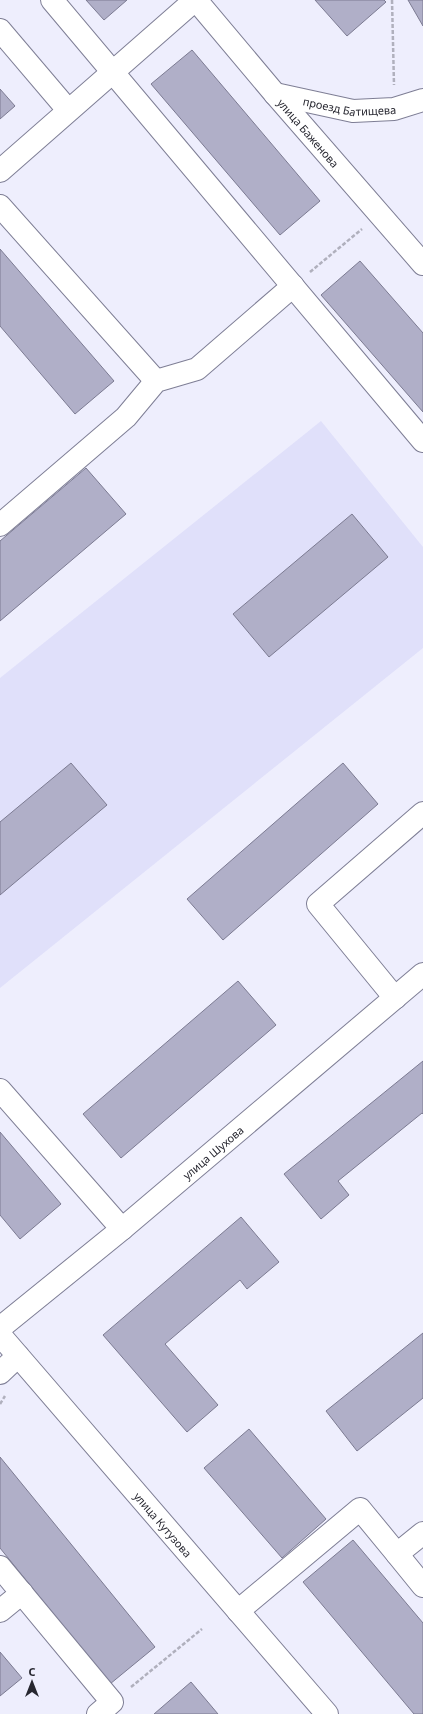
<svg xmlns="http://www.w3.org/2000/svg" width="423" height="1714" viewBox="0 0 423 1714" font-family="'Noto Sans',sans-serif">
  <rect width="100%" height="100%" fill="#eeeefd"/>
  <polygon fill="#e0e0fa" points="321,421 423,547 423,648 0,988 0,678"/>
  <g fill="#b0afc8" stroke="#7c7b92">
    <polygon points="86,0 127,0 104,20"/>
    <polygon points="315,0 384,0 386,2 347,36"/>
    <polygon points="408,0 423,0 423,26"/>
    <polygon points="192,50 320,201 280,235 151,84"/>
    <polygon points="0,89 15,106 0,119"/>
    <polygon points="0,249 114,381 75,414 0,326"/>
    <polygon points="360,261 423,333 423,412 321,295"/>
    <polygon points="86,468 126,514 0,621 0,541"/>
    <polygon points="352,514 388,557 269,657 233,614"/>
    <polygon points="71,763 107,805 0,895 0,822"/>
    <polygon points="343,763 378,804 223,940 187,899"/>
    <polygon points="238,981 276,1025 121,1158 83,1114"/>
    <polygon points="423,1061 423,1114 422,1113 338,1181 349,1195 321,1219 284,1174"/>
    <polygon points="0,1132 61,1204 20,1239 0,1215"/>
    <polygon points="241,1217 279,1262 247,1289 240,1280 165,1344 218,1405 187,1432 103,1335"/>
    <polygon points="423,1333 423,1398 357,1451 326,1411"/>
    <polygon points="249,1429 326,1519 282,1558 204,1468"/>
    <polygon points="0,1457 155,1647 110,1684 0,1548"/>
    <polygon points="353,1540 423,1623 423,1714 414,1714 303,1582"/>
    <polygon points="0,1652 22,1678 0,1696"/>
    <polygon points="191,1682 218,1714 154,1714"/>
  </g>
  <g fill="none" stroke-linecap="round" stroke-linejoin="round">
    <defs>
      <g id="minor">
        <polyline points="52,0 423,441"/>
        <path id="s1" d="M196 0 275 94 423 264"/>
        <polyline points="0,30 68,110"/>
        <path id="s2" d="M275 94 353 111 394 109 423 100"/>
        <polyline points="0,171 195,0"/>
        <polyline points="0,206 156,381"/>
        <polyline points="0,525 126,417 156,381 197,369 293,286"/>
        <polyline points="395,998 318,904 423,813"/>
        <polyline points="0,1090 122,1229"/>
        <path id="s3" d="M0 1328 122 1229 423 974"/>
        <polyline points="0,1373 18,1356"/>
        <polyline points="397,1554 423,1586"/>
        <polyline points="0,1567 112,1702 98,1714"/>
        <polyline points="0,1611 22,1593"/>
        <polyline points="238,1611 360,1509 397,1554 423,1533"/>
      </g>
      <g id="major">
        <path id="s4" d="M0 1335 327 1714"/>
      </g>
    </defs>
    <use href="#minor" stroke="#7e7e95" stroke-width="24"/>
    <use href="#major" stroke="#7e7e95" stroke-width="24"/>
    <g stroke="#b0b0bd" stroke-width="2.5" stroke-dasharray="4 2" stroke-linecap="butt">
      <polyline points="392,0 394,85"/>
      <polyline points="310,272 362,229"/>
      <polyline points="0,1404 5,1396"/>
      <polyline points="131,1687 202,1629"/>
    </g>
    <use href="#minor" stroke="#fff" stroke-width="22"/>
    <use href="#major" stroke="#fff" stroke-width="22"/>
  </g>
  <g text-anchor="middle" dominant-baseline="central" stroke-width="3.5" stroke-linejoin="round" paint-order="stroke">
    <g font-size="11" fill="#272730" stroke="#eeeefd">
      <text stroke="none"><textPath href="#s2" startOffset="76">проезд Батищева</textPath></text>
      <text stroke="none"><textPath href="#s1" startOffset="174">улица Баженова</textPath></text>
      <text stroke="none"><textPath href="#s3" startOffset="276">улица Шухова</textPath></text>
      <text stroke="none"><textPath href="#s4" startOffset="250">улица Кутузова</textPath></text>
    </g>
  </g>
  <g transform="translate(32 1682)" stroke="#eeeefd" stroke-width="3" paint-order="stroke">
  <path d="M0-3L7 15L0 10L-7 15Z" fill="#272730"/>
  <text y="-6" font-size="11" font-weight="bold" text-anchor="middle" fill="#272730">С</text>
  </g>
</svg>
